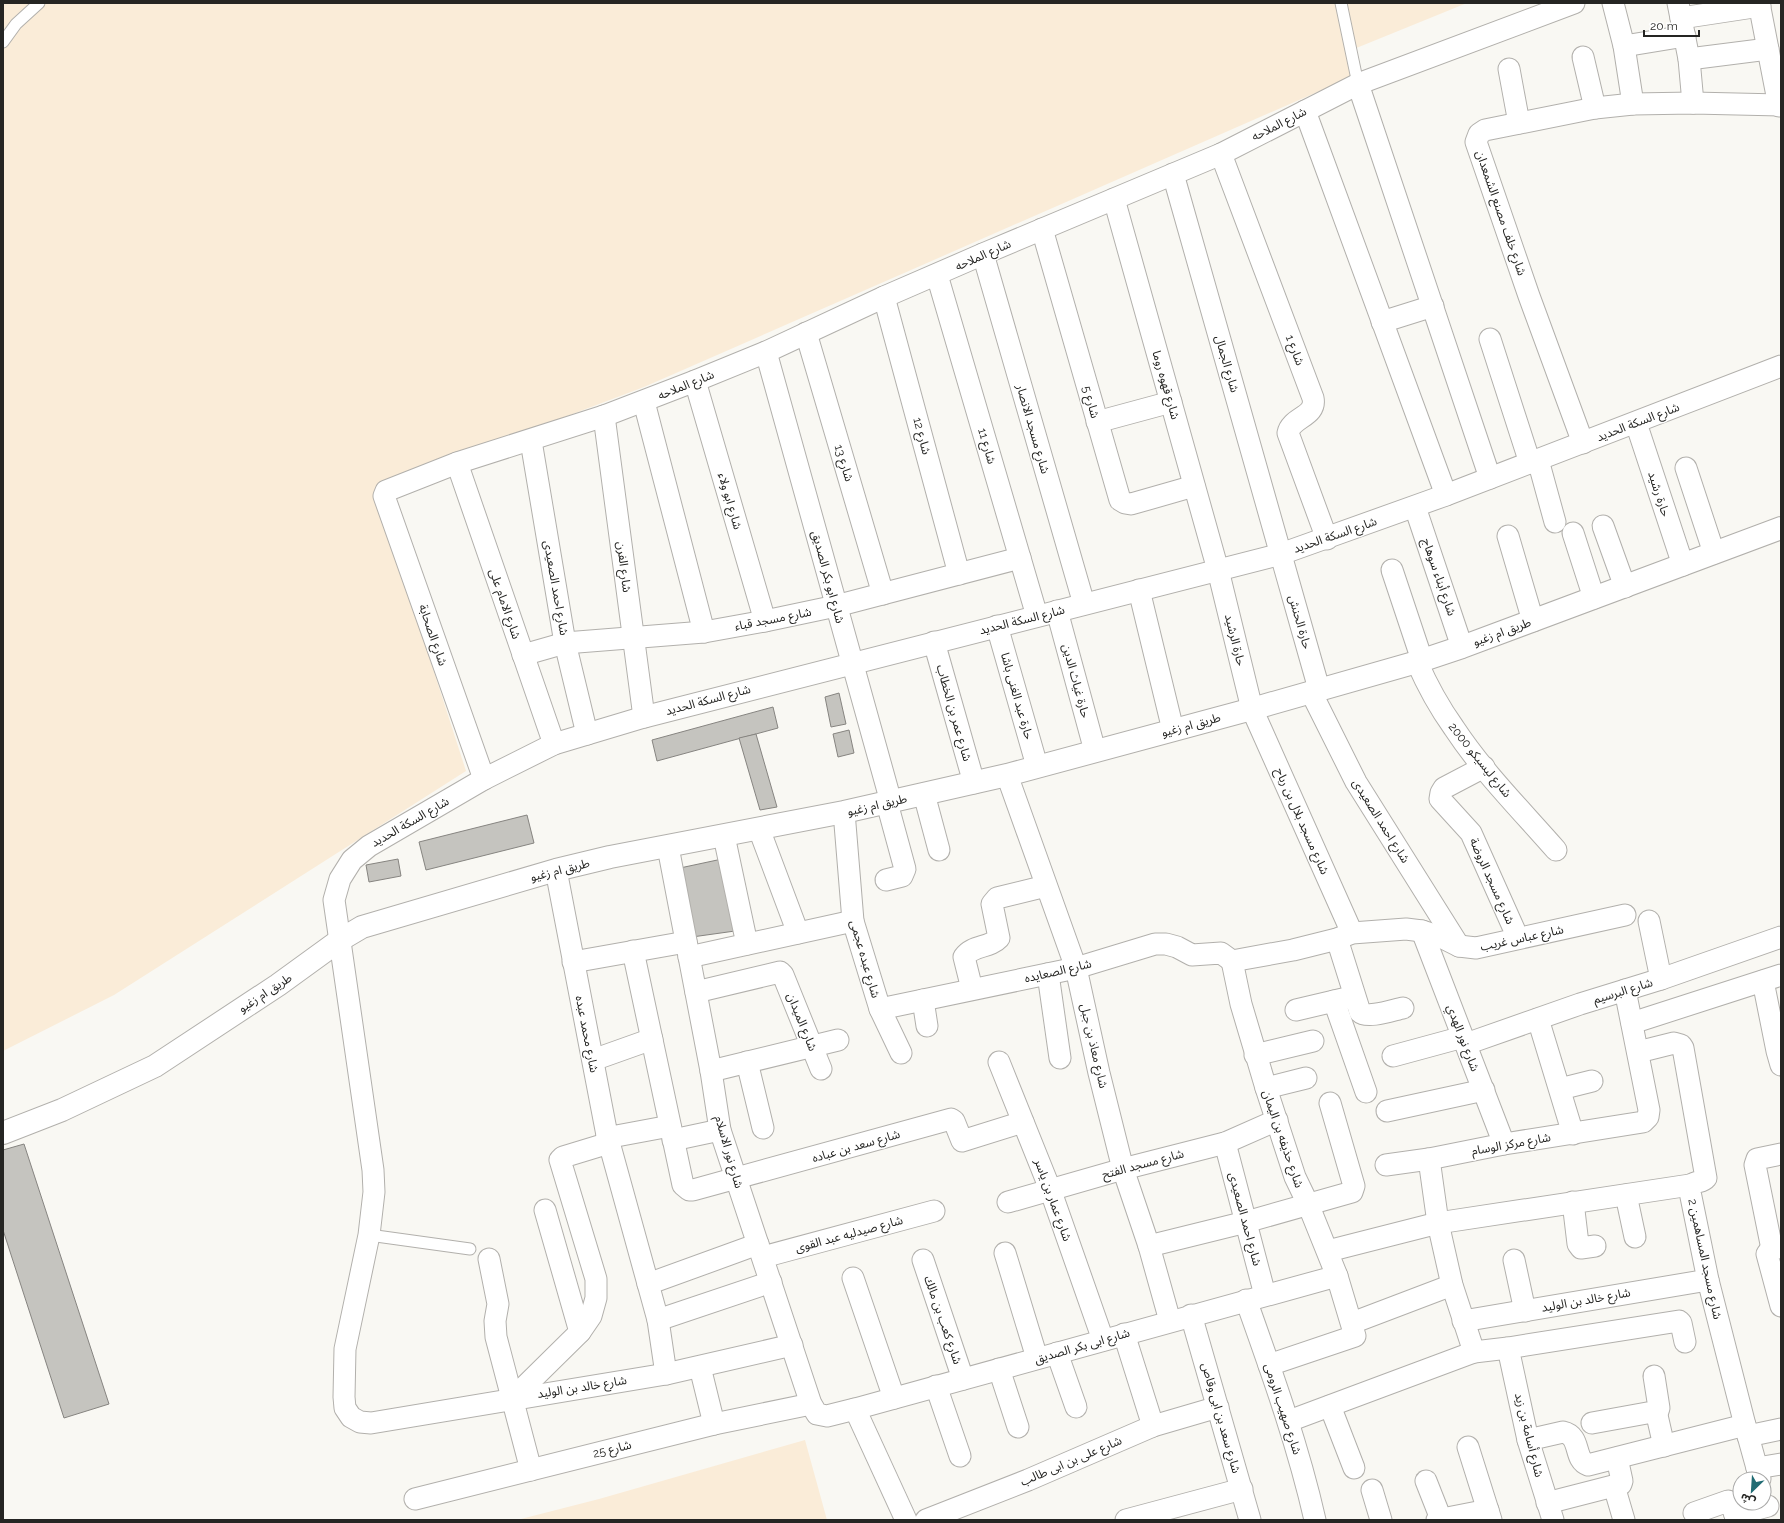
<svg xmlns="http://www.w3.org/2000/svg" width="1784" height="1523" viewBox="0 0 1784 1523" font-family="Raleway,'Noto Sans Arabic',sans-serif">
  <rect width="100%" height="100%" fill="#f9f8f3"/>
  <g fill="#faecd8">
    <polygon points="3,3 1467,3 1349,51 1356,75 644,387 375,489 466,771 114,995 3,1051"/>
    <polygon points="805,1440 827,1520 517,1520 599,1499"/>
  </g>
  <g fill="#c5c4bf" stroke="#868480">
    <polygon points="839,693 846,724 831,727 825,697"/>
    <polygon points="773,707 778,728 657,761 652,740"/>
    <polygon points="849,730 854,753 838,757 833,734"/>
    <polygon points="756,734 777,807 760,810 739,738"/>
    <polygon points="527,815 534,843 426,870 419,842"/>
    <polygon points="398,859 401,876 369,882 366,865"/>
    <polygon points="722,859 735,931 692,937 680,868"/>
    <polygon points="24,1144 109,1404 64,1418 3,1230 3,1150"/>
  </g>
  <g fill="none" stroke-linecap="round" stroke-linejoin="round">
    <defs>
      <g id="lane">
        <polyline points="1341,3 1358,84"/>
        <polyline points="3,42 16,24 39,3"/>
        <polyline points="369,1235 470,1249"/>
      </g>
      <g id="street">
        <polyline points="1613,3 1624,46 1633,104"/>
        <polyline points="1678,3 1689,59 1693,103"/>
        <polyline points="1759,3 1779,106"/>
        <polyline points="1681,18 1760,6"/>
        <polyline points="1624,46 1685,36"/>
        <polyline points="1583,57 1595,108"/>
        <polyline points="1689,59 1768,49"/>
        <polyline points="1509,69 1519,123"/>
        <polyline points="1358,84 1490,478"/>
        <polyline points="1305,111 1446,495"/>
        <path d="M1221 154 1313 398C1317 417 1291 417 1288 433L1327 539"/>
        <polyline points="1173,174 1319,689"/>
        <polyline points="1114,199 1218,570 1252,709 1352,933"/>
        <polyline points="1042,229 1120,500 1125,503 1131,504 1194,486"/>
        <polyline points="983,254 1084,604"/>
        <polyline points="937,275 1037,616"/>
        <polyline points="884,297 959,574"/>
        <polyline points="1382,322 1433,306"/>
        <polyline points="806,333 883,594"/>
        <polyline points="1490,339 1530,463"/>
        <polyline points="766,352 891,802"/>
        <polyline points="695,381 765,621"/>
        <polyline points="644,402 704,632"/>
        <polyline points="604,416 644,717"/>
        <polyline points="1097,422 1171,402"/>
        <polyline points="1636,423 1683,565"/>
        <polyline points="531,441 565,643 587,734"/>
        <polyline points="1583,443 1529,296 1476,142 1479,134 1485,130 1595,108 1633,104 1693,103 1781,105"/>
        <polyline points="1538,460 1555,522"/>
        <polyline points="457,463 554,744"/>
        <polyline points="1686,468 1714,553"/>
        <polyline points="1415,507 1462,647"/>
        <polyline points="1603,526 1625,587"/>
        <polyline points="1573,533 1594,598"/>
        <polyline points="1508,536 1533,621"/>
        <polyline points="1392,570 1422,660"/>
        <polyline points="1139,590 1173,730"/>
        <polyline points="1057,611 1095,751"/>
        <polyline points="997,626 1037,766"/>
        <polyline points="934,642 974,783"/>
        <polyline points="523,655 565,643 704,632 765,621 836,606 1020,558"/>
        <path d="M1417 662C1427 685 1439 707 1454 728 1483 772 1521 810 1556 850"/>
        <polyline points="1311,692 1356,782 1459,946"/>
        <polyline points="1484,767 1444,788 1441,793 1440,799 1471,833 1518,938"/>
        <polyline points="1007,775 1076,968 1099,1073 1123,1169 1149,1246 1170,1321"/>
        <polyline points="484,779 384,496 386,491 457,463 604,416 695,381 766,352 884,297 983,254 1221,154 1358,84 1574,3"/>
        <polyline points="924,794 939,850"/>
        <polyline points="844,812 853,921 880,1009 901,1053"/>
        <polyline points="759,829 798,933"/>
        <polyline points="724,836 747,944"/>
        <polyline points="668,847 711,1071 720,1130 811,1404 817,1414 827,1416 855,1409 1337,1276"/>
        <polyline points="556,870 607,1135 611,1137 670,1126"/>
        <polyline points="886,880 902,876 905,869 887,803"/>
        <polyline points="1649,921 1661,979"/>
        <polyline points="1422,931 1504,1144"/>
        <path d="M1337 939 1360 1012C1367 1019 1393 1010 1403 1008"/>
        <polyline points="633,951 683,1185 689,1190 693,1190 951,1119 954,1121 962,1141 1023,1122"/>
        <polyline points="689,957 853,921"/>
        <polyline points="1232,961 1241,1004 1266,1088 1295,1177 1308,1204 1337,1276 1355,1336 1269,1365"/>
        <polyline points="1232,961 1293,950 1337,939 1352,933 1406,929 1422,931 1441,937 1459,946 1476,948 1625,915"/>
        <polyline points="573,962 686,942"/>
        <polyline points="1048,974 1060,1058"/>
        <polyline points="1763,981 1777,1051 1781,1065"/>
        <path d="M972 989 964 957C972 945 990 948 999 938L992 904 997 898 1046 886"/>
        <polyline points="696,992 780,972 783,975 821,1069"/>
        <polyline points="923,1000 927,1026"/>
        <polyline points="1334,1001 1366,1092"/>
        <polyline points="880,1009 1076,968 1155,944 1166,944 1177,947 1192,955 1221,953 1232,961"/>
        <polyline points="1296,1010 1347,998"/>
        <polyline points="1538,1019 1573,1134"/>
        <polyline points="1632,1023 1781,975"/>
        <polyline points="1466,1044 1580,1004 1661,979 1781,937"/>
        <path d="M1638 1052 1674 1043 1681 1045 1683 1048 1706 1178C1702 1183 1693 1181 1689 1187L1708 1280 1745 1425 1760 1479"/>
        <polyline points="1255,1055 1313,1041"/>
        <polyline points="1393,1056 1463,1037"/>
        <polyline points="593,1060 652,1039"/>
        <polyline points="747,1062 763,1128"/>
        <polyline points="999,1062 1050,1189 1103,1340"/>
        <polyline points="711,1071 838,1040"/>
        <polyline points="1266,1088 1306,1078"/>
        <polyline points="1560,1089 1592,1081"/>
        <polyline points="1387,1111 1484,1090"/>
        <polyline points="607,1135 658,1320 666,1374"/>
        <polyline points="673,1140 720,1130"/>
        <polyline points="1225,1143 1265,1295"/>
        <polyline points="1429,1159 1438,1223 1452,1285 1474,1352"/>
        <polyline points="1386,1165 1429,1159 1504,1144 1643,1122 1648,1117 1649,1110 1625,990"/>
        <polyline points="1626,1195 1635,1237"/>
        <polyline points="1008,1202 1123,1169 1225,1143 1277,1120"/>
        <polyline points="1573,1202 1578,1244 1581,1248 1595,1246"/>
        <polyline points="545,1210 580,1332"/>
        <polyline points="1149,1246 1246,1222 1352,1192 1354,1186 1330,1103"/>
        <polyline points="1781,1247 1770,1250 1767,1254 1781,1306"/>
        <polyline points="1772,1249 1755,1165 1757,1159 1781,1154"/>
        <polyline points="1328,1251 1438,1223 1690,1185"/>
        <polyline points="1005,1253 1037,1358"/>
        <polyline points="763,1257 934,1211"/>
        <polyline points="489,1259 498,1304 495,1321 496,1337 531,1470"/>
        <polyline points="923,1260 963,1379"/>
        <polyline points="1514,1260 1525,1311"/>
        <polyline points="853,1278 894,1398"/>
        <polyline points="648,1284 758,1244"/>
        <path d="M1246 1300C1272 1373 1298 1445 1315 1520"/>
        <polyline points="1191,1315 1250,1520"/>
        <polyline points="658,1320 771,1282"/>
        <polyline points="1463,1321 1708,1280"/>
        <polyline points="1352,1323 1452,1285"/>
        <polyline points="1124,1334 1153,1426"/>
        <polyline points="792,1345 666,1374 371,1423 360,1422 351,1417 345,1408 344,1397 345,1349 369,1235 374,1192 373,1170 334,900 340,879 352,860 369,846 484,779 554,744 644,717 1281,554 1446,495 1781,366"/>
        <polyline points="1508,1348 1528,1440 1553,1520"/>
        <polyline points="1057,1353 1076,1407"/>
        <polyline points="700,1367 714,1424"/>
        <polyline points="999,1369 1018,1427"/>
        <polyline points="936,1386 960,1456"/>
        <polyline points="512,1399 580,1332 591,1316 596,1298 596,1279 560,1160 563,1157 609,1143"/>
        <polyline points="1330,1406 1354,1468"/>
        <polyline points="855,1409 906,1520"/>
        <polyline points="1656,1411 1664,1446"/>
        <polyline points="1289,1421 1474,1352 1508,1348 1679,1321 1681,1323 1685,1342"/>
        <polyline points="1592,1423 1658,1411 1659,1408 1654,1376"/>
        <polyline points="1748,1436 1781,1429"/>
        <path d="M1528 1440 1563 1432C1582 1436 1573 1460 1588 1465L1745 1425"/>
        <polyline points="1468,1447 1491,1520"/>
        <polyline points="1757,1468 1781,1464"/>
        <polyline points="1426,1481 1441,1519"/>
        <polyline points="1614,1486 1624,1520"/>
        <polyline points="1372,1490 1381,1520"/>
        <polyline points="415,1499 714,1424 811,1404"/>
        <polyline points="1547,1503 1621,1484 1622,1481 1617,1458"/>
        <polyline points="1694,1513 1728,1501 1731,1504 1737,1520"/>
        <polyline points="1735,1515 1768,1506"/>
        <polyline points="926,1520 1028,1480 1153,1426 1218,1407"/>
        <polyline points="1126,1520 1242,1489"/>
        <polyline points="1437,1520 1488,1510"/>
      </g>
      <polyline id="primary" points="3,1133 62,1110 155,1066 278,985 340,940 362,927 556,870 610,857 844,812 1007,775 1252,709 1417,662 1462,647 1781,528"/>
    </defs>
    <use href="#lane" stroke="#b2b0ac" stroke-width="13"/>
    <use href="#street" stroke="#b2b0ac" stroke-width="23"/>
    <use href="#primary" stroke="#b2b0ac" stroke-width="24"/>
    <use href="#lane" stroke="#fff" stroke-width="11"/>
    <use href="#street" stroke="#fff" stroke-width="21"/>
    <use href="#primary" stroke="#fff" stroke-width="22"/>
  </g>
  <g text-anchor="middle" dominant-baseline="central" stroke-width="3" stroke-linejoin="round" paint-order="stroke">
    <g font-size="12" fill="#252523" stroke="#fff">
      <text transform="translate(1279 124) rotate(-27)">شارع الملاحه</text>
      <text transform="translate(1501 213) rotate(71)">شارع خلف مصنع الشمعدان</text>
      <text transform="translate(983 255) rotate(-24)">شارع الملاحه</text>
      <text transform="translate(1295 350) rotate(69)">شارع 1</text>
      <text transform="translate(1227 364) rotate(74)">شارع الجمال</text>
      <text transform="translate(686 385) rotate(-22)">شارع الملاحه</text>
      <text transform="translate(1166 385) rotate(74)">شارع قهوه روما</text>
      <text transform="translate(1091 402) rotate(74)">شارع 5</text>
      <text transform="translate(1638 422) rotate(-21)">شارع السكة الحديد</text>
      <text transform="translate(1033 429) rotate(74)">شارع مسجد الانصار</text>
      <text transform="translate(922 436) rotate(75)">شارع 12</text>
      <text transform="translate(987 446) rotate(74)">شارع 11</text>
      <text transform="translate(844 463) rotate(73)">شارع 13</text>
      <text transform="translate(1659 494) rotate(72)">حارة رشيد</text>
      <text transform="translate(730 501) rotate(74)">شارع ابو ولاء</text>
      <text transform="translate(1335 535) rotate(-19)">شارع السكة الحديد</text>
      <text transform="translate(624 567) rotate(83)">شارع الفرن</text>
      <text transform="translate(828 577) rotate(75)">شارع ابو بكر الصديق</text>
      <text transform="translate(1439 577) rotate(71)">شارع أبناء سوهاج</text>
      <text transform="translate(556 588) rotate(80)">شارع احمد الصعيدى</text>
      <text transform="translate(505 604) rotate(71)">شارع الامام على</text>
      <text transform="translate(773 619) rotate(-11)">شارع مسجد قباء</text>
      <text transform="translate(1022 620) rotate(-14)">شارع السكة الحديد</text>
      <text transform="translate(1300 622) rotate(74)">حارة الحنش</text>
      <text transform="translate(1502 632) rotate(-20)">طريق ام زغيو</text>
      <text transform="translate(433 635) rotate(71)">شارع الصحابة</text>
      <text transform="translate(1235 640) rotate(76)">حارة الرشيد</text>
      <text transform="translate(1076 681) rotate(75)">حارة غياث الدين</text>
      <text transform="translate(1017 696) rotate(74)">حارة عبد الغنى باشا</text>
      <text transform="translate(708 700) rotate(-15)">شارع السكة الحديد</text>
      <text transform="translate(954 713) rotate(74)">شارع عمر بن الخطاب</text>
      <text transform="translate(1191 725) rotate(-15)">طريق ام زغيو</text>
      <text transform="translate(1480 760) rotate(51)">شارع ليسيكو 2000</text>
      <text transform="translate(877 805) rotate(-13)">طريق ام زغيو</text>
      <text transform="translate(1302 821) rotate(66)">شارع مسجد بلال بن رباح</text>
      <text transform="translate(1381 821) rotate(58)">شارع احمد الصعيدى</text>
      <text transform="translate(410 822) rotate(-30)">شارع السكة الحديد</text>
      <text transform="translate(560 870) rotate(-14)">طريق ام زغيو</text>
      <text transform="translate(1492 881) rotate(66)">شارع مسجد الروضة</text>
      <text transform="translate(1522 938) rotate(-12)">شارع عباس غريب</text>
      <text transform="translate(865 959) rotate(74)">شارع عبده عجمى</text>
      <text transform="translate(1058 971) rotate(-13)">شارع الصعايده</text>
      <text transform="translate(1623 991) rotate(-17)">شارع البرسيم</text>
      <text transform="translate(265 993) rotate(-33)">طريق ام زغيو</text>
      <text transform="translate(802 1022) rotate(68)">شارع الميدان</text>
      <text transform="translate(587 1034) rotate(79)">شارع محمد عبده</text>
      <text transform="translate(1463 1038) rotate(69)">شارع نور الهدي</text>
      <text transform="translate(1094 1046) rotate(77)">شارع معاذ بن جبل</text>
      <text transform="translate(1283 1139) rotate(71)">شارع حذيفه بن اليمان</text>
      <text transform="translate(1511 1144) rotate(-10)">شارع مركز الوسام</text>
      <text transform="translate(856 1146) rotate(-16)">شارع سعد بن عباده</text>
      <text transform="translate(729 1152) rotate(74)">شارع نور الاسلام</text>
      <text transform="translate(1143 1164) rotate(-15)">شارع مسجد الفتح</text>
      <text transform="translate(1053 1200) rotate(70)">شارع عمار بن ياسر</text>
      <text transform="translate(1245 1219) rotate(75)">شارع احمد الصعيدى</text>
      <text transform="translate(849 1234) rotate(-15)">شارع صيدليه عبد القوى</text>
      <text transform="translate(1705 1259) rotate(78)">شارع مسجد المساهمين 2</text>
      <text transform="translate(1586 1300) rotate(-10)">شارع خالد بن الوليد</text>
      <text transform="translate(943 1320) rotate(71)">شارع كعب بن مالك</text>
      <text transform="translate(1082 1346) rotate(-16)">شارع ابى بكر الصديق</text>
      <text transform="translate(582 1387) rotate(-9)">شارع خالد بن الوليد</text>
      <text transform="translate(1283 1409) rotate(72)">شارع صهيب الرومى</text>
      <text transform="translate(1221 1418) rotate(74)">شارع سعد بن ابى وقاص</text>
      <text transform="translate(1529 1435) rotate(76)">شارع أسامة بن زيد</text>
      <text transform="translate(612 1449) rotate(-14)">شارع 25</text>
      <text transform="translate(1071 1461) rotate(-23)">شارع على بن ابى طالب</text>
    </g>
  </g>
  <rect width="1784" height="1523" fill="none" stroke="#252523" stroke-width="8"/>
  <g transform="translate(1752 1491) rotate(205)"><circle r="19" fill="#ffffff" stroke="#a8a8a7"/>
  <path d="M0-3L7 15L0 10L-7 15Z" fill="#206b73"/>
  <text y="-6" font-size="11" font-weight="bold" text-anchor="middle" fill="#252523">ش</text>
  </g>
  <path d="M1644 30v6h55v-6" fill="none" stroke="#252523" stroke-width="2"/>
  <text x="1650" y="30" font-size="12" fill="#252523" stroke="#ffffff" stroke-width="3" paint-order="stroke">20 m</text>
</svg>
